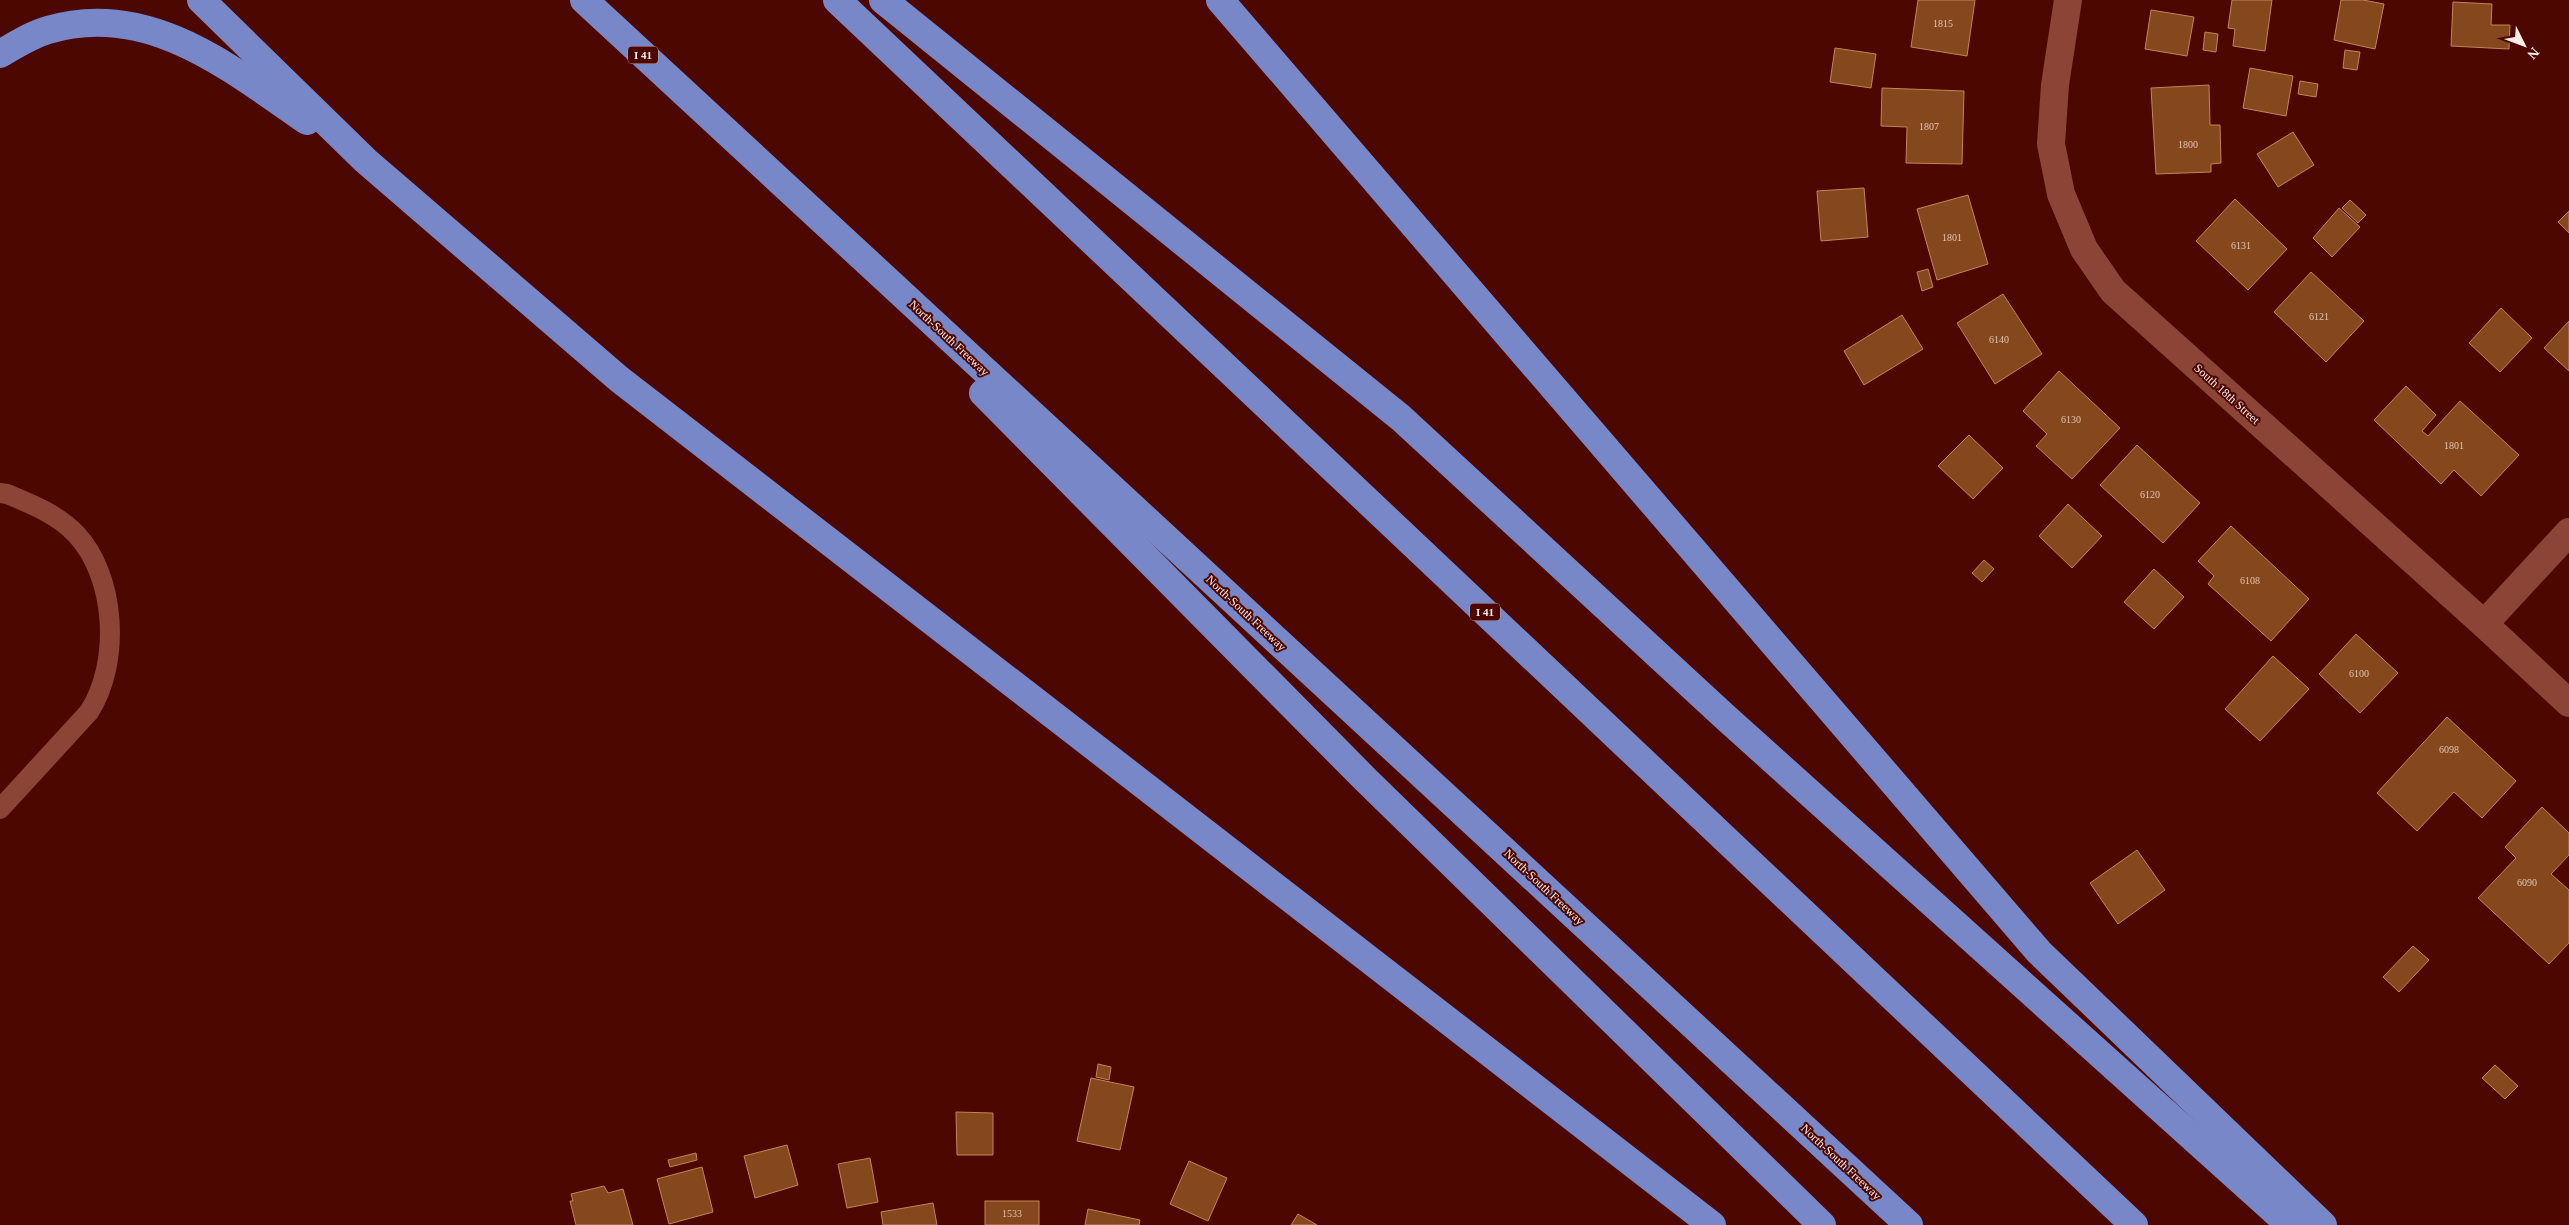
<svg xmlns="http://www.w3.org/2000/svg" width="2569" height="1225" viewBox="0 0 2569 1225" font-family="'Times New Roman',serif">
  <rect width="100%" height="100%" fill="#4c0700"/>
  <g fill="#85481c" stroke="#c68359">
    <polygon points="1918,0 1975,0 1967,56 1911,47"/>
    <polygon points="2232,0 2272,0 2265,51 2233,46 2235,29 2228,28"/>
    <polygon points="2341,0 2363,0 2384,4 2375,49 2334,40"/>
    <polygon points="2453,2 2492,4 2491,25 2510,25 2509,49 2451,46"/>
    <polygon points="2151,10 2194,17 2187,56 2145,49"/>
    <polygon points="2205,32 2218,34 2216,52 2203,50"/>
    <polygon points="1835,48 1876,54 1871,88 1830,82"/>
    <polygon points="2345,50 2360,52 2357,70 2343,68"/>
    <polygon points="2250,68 2293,76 2286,116 2243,108"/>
    <polygon points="2300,81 2318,84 2316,97 2298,94"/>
    <polygon points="2209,85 2210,125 2220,125 2221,163 2211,164 2211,172 2156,174 2151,88"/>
    <polygon points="1882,88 1964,91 1962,164 1906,163 1907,127 1881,126"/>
    <polygon points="2293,132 2314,165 2278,187 2257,154"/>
    <polygon points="1864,188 1868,237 1821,241 1817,191"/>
    <polygon points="1968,195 1988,264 1937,280 1917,209"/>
    <polygon points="2235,199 2287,249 2248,290 2196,241"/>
    <polygon points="2350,200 2366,215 2358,223 2342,208"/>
    <polygon points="2339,208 2360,227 2332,257 2313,238"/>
    <polygon points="2569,211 2569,233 2558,222"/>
    <polygon points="1928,269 1933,287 1922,291 1917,272"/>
    <polygon points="2311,272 2364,321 2326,362 2274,312"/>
    <polygon points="2003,294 2042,354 1995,384 1957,323"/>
    <polygon points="2501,308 2532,338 2500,372 2469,343"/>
    <polygon points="1902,315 1923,349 1864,385 1844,351"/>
    <polygon points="2569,321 2569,371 2544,348"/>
    <polygon points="2059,371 2120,428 2072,479 2036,446 2047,434 2023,411"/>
    <polygon points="2406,386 2436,415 2422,431 2428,436 2460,401 2519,455 2481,496 2454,470 2441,484 2374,420"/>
    <polygon points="1969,435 2003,468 1973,499 1938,466"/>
    <polygon points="2137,445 2200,503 2163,543 2100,485"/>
    <polygon points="2068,504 2102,536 2072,568 2039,536"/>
    <polygon points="2231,526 2309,599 2271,641 2208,584 2214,576 2198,561"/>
    <polygon points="1984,560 1994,569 1982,582 1972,573"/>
    <polygon points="2154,569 2184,597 2154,629 2124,602"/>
    <polygon points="2356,634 2398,673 2360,713 2319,674"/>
    <polygon points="2273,656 2309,689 2260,741 2225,709"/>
    <polygon points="2447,717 2516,781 2482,818 2454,792 2417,831 2377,793"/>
    <polygon points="2542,807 2569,833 2569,855 2551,874 2569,890 2569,943 2549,964 2478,898 2516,858 2505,847"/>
    <polygon points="2137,850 2165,890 2118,924 2090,883"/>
    <polygon points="2413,946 2429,960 2399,992 2383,977"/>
    <polygon points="1098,1064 1111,1067 1109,1080 1096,1077"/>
    <polygon points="2495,1065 2518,1086 2505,1099 2482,1078"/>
    <polygon points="1091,1078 1134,1087 1120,1150 1077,1141"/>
    <polygon points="956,1112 993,1113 993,1155 957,1155"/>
    <polygon points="787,1145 798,1185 755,1198 744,1156"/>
    <polygon points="696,1153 697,1160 670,1167 668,1160"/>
    <polygon points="870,1158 878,1202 847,1208 838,1164"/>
    <polygon points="1189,1161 1227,1178 1208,1221 1170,1204"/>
    <polygon points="702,1167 713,1212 669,1224 657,1179"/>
    <polygon points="604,1186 608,1193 623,1189 633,1225 576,1225 570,1201 573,1201 571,1194"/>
    <rect x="985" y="1201" width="54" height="24"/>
    <polygon points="933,1203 937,1225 883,1225 881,1212"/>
    <polygon points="1088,1209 1140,1220 1139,1225 1085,1225"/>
    <polygon points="1298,1214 1317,1225 1291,1225"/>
  </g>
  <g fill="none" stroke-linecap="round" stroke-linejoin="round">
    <path stroke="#8b4435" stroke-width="20" d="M0 493 7 494C31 504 57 514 76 534 116 576 121 663 89 712L0 809"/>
    <g stroke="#8b4435" stroke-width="28">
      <polyline points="2068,0 2055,85 2051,144 2061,194 2084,249 2113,291 2484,624 2569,703"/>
      <polyline points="2484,624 2569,532"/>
    </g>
    <g stroke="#7887c8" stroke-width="28">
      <polyline points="201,0 366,161 619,379 1712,1225"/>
      <polyline points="584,0 1909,1225"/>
      <polyline points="837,0 2134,1225"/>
      <polyline points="883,0 1401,418 1724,716 2290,1225"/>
      <polyline points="1220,0 2039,952 2323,1225"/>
      <path d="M0 54C15 45 31 35 48 30 148 0 230 68 307 121"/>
      <polyline points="983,393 1364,778 1822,1225"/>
    </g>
  </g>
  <g text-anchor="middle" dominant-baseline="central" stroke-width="4" stroke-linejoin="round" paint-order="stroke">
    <g font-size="10" fill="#e0c3b5">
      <text x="1943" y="23">1815</text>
      <text x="1929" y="126">1807</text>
      <text x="2188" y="144">1800</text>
      <text x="1952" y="237">1801</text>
      <text x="2241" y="245">6131</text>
      <text x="2319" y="316">6121</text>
      <text x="1999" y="339">6140</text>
      <text x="2071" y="419">6130</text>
      <text x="2454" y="445">1801</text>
      <text x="2150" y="494">6120</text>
      <text x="2250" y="580">6108</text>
      <text x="2359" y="673">6100</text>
      <text x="2449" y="749">6098</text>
      <text x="2527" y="882">6090</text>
      <text x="1012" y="1213">1533</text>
    </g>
    <g fill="#4c0700" stroke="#c9a7a2" stroke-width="1">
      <rect x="628" y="46.5" width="30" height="17" rx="4"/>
      <rect x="1470" y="603.5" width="30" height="17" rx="4"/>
    </g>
    <g font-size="11" font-weight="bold" fill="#feece8">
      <text x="643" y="55">I 41</text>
      <text x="1485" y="612">I 41</text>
    </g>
    <g font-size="12" fill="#feece8" stroke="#4c0700">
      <text transform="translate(949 338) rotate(43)">North-South Freeway</text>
      <text transform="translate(2227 394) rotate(42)">South 18th Street</text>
      <text transform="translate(1246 613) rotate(43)">North-South Freeway</text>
      <text transform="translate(1544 887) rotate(43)">North-South Freeway</text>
      <text transform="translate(1841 1162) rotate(43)">North-South Freeway</text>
    </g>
  </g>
  <g transform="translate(2524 45) rotate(132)" stroke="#4c0700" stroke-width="4" paint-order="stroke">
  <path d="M0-4L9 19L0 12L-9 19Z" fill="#feece8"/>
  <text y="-8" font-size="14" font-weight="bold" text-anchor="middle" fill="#feece8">N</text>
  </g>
</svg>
